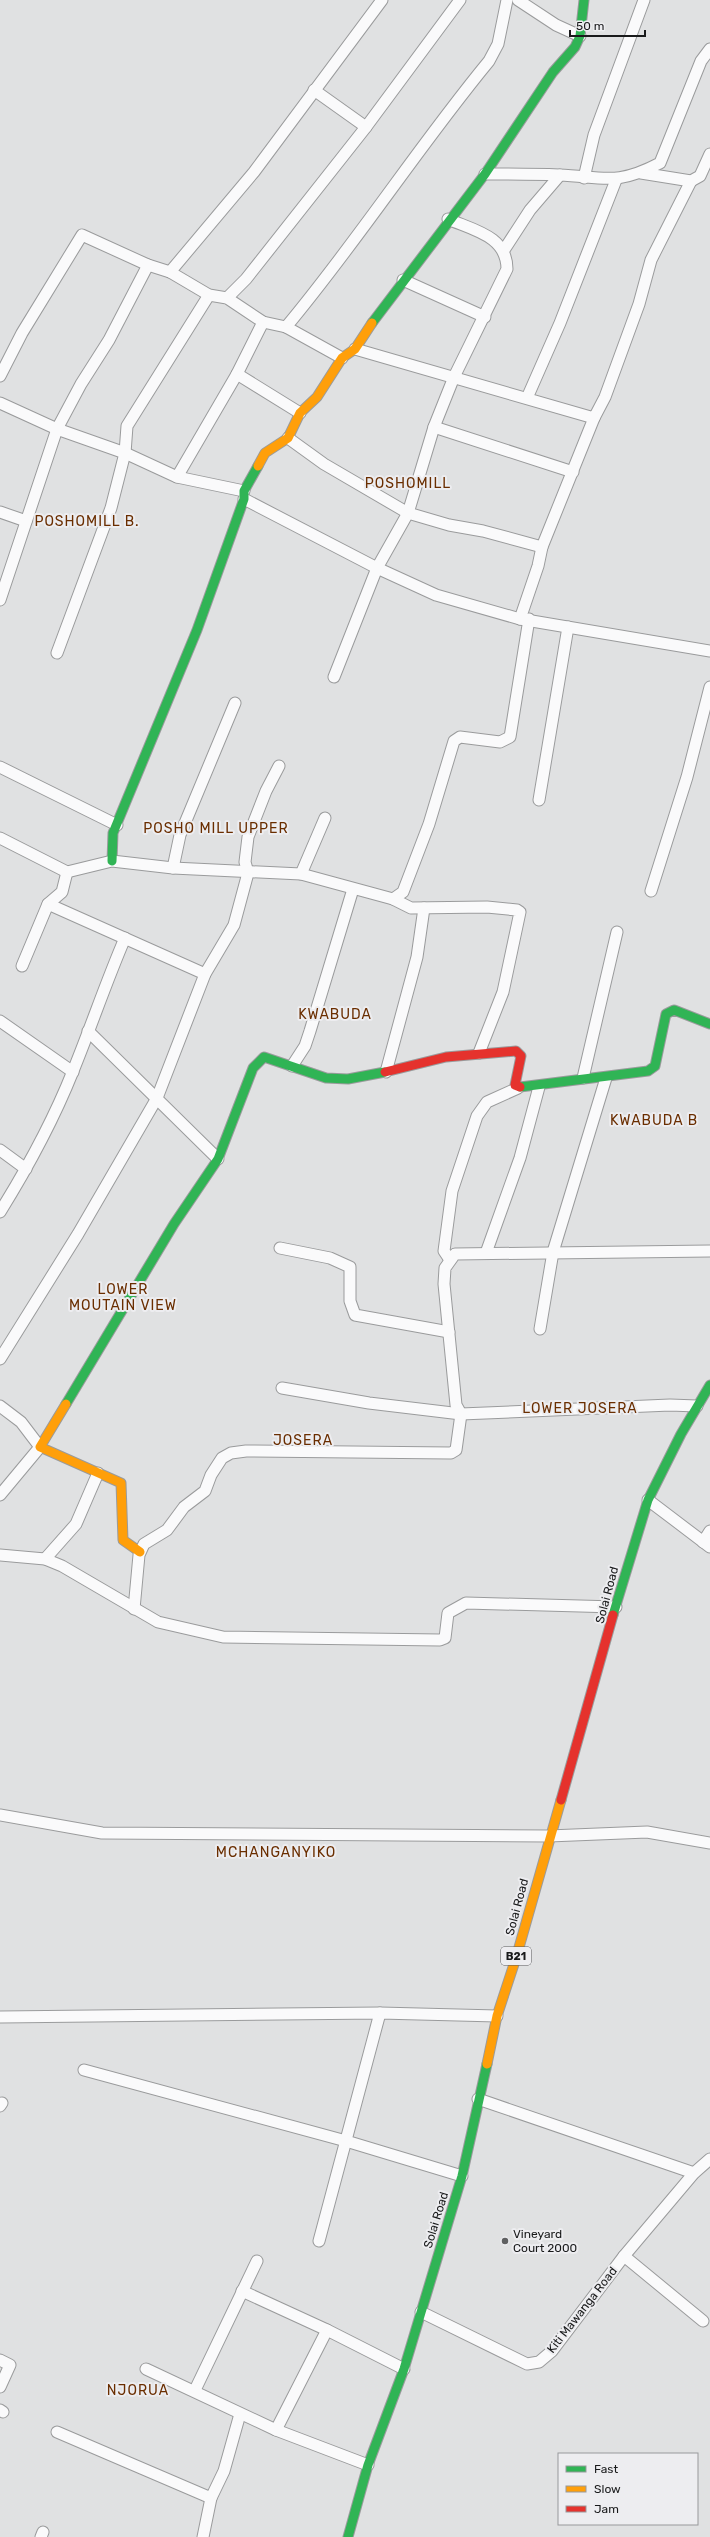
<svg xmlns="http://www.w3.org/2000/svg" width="710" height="2537" viewBox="0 0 710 2537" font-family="Rubik,sans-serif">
  <rect width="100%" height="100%" fill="#e0e1e2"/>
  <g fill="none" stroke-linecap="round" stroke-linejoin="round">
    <defs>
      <g id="street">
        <polyline points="518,0 556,25 580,36"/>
        <polyline points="314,90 366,127 460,0"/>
        <polyline points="641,173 691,181 700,176 710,154"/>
        <path d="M485 174C510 174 534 174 559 175 605 177 616 186 660 163L701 61 710 49"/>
        <polyline points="584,178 594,135 644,0"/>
        <polyline points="504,250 530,210 560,175"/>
        <polyline points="170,272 254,172 382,0"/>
        <polyline points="403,280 485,317"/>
        <polyline points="227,298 246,279 366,127"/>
        <path d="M286 327C358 241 418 147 489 61L498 44 507 0"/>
        <polyline points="355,349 594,418 605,397 639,304 651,260 691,181"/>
        <polyline points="237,374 300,413"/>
        <polyline points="0,376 22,333 82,235 148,265 170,272 209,295 227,298 263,322 286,327 342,358"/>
        <polyline points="527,398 560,323 616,180"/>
        <polyline points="0,403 57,429 125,453 177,477 244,491"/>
        <polyline points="434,427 573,472"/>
        <polyline points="288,438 324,464 408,513 449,525 483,531 542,547"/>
        <polyline points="177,477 237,374 263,322"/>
        <polyline points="244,499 377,568 436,595 520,619 710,651"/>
        <polyline points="0,512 26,521"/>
        <polyline points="0,600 57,429 81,384 109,340 148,265"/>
        <polyline points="520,619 538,566 542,547 594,418"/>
        <polyline points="57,653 111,508 125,453 127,426 209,295"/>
        <path d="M334 677 377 568 408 513 434 427 454 377 507 269C507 236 473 230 448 219"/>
        <polyline points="0,767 117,825"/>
        <polyline points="539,800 568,627"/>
        <polyline points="0,838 67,872 112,861 173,868 301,874 393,899 403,892 429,824 454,741 460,737 500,742 510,737 529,619"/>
        <polyline points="173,868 180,835 235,703"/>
        <polyline points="301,874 325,818"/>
        <polyline points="651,891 687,777 710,687"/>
        <polyline points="393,899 411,908 487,907 517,910 520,912 503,992 479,1053"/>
        <polyline points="48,904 205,974"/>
        <polyline points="22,966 48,904 62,892 67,872"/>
        <polyline points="0,1021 73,1072"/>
        <polyline points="88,1031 218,1159"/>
        <polyline points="292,1066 305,1046 310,1031 353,889"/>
        <polyline points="386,1072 417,957 424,908"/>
        <polyline points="583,1078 617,932"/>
        <polyline points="0,1150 26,1169"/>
        <path d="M0 1212C28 1167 53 1121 73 1071 91 1027 106 982 125 938"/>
        <polyline points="280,1248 330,1258 350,1267 350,1301 355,1315 449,1332"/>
        <polyline points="486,1253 520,1158 539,1087"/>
        <polyline points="450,1260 444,1251 452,1191 477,1116 487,1102 518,1088"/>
        <polyline points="540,1329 553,1252 606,1078"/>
        <polyline points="0,1359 78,1234 157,1098 205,974 234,925 248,873 245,862 248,837 266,791 279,766"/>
        <polyline points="282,1388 369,1403 461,1414 670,1405 697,1406"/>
        <polyline points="0,1406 21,1422 40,1447 0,1495"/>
        <polyline points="648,1500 710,1547"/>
        <polyline points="703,1542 710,1531"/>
        <polyline points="0,1555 45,1559 62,1566 158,1622 223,1637 440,1640 445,1638 448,1613 466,1603 616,1607"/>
        <polyline points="45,1559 76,1524 98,1473"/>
        <polyline points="134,1609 139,1555 144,1544 167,1530 184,1507 205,1491 211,1475 222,1458 231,1453 246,1451 451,1453 456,1450 461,1414 456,1405 444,1284 445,1268 455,1254 710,1251"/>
        <polyline points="0,1815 102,1833 549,1836 647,1832 710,1843"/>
        <polyline points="0,2017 380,2013 497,2016"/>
        <polyline points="84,2070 346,2141 462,2176"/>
        <polyline points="478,2099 694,2173"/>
        <polyline points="0,2106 2,2103"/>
        <polyline points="319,2241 380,2013"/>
        <polyline points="624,2256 703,2321"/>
        <polyline points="242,2291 327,2330"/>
        <polyline points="421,2312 527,2364 539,2362 552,2351 624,2256 694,2173 710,2159"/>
        <polyline points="0,2360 10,2365 0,2387"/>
        <polyline points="146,2369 276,2430 368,2465"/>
        <polyline points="195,2390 257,2261"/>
        <polyline points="0,2410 3,2412"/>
        <polyline points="276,2430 327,2330 404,2369"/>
        <polyline points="57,2432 211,2498 224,2471 240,2414"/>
        <polyline points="41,2537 43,2532"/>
        <polyline points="203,2537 211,2498"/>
      </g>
      <g id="fast">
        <polyline points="372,323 485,174 553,72 575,47 580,36 584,0"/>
        <polyline points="112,861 113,833 197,630 244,499 244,491 258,466"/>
        <polyline points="520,1087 648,1071 655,1066 666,1014 674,1010 710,1024"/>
        <polyline points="66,1404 174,1224 218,1159 253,1068 264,1057 326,1078 348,1079 385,1072"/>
        <polyline points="613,1615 648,1500 681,1434 710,1385"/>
        <polyline points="348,2537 368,2465 404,2369 462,2176 487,2064"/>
      </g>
      <g id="slow">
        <polyline points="258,466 265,453 288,438 300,413 317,397 342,358 355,349 372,323"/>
        <polyline points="66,1404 40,1447 121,1483 123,1540 140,1552"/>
        <polyline points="487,2064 497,2016 516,1958 561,1800"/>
      </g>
      <g id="jam">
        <polyline points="385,1072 446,1057 516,1051 521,1056 515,1085 520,1087"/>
        <polyline points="561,1800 613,1615"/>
      </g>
    </defs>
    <use href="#street" stroke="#9a9b9c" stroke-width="13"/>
    <use href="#fast" stroke="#9a9b9c" stroke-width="11"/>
    <use href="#slow" stroke="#9a9b9c" stroke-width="11"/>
    <use href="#jam" stroke="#9a9b9c" stroke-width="11"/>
    <use href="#street" stroke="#fafafb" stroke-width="11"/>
    <use href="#fast" stroke="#30b455" stroke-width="9"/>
    <use href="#slow" stroke="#ff9f0a" stroke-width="9"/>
    <use href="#jam" stroke="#e5322d" stroke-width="9"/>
  </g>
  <circle fill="#5f6061" stroke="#ededf0" stroke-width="1.5" cx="505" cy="2241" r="4"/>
  <g text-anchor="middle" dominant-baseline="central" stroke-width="4" stroke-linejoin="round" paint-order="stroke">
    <rect fill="#ededf0" stroke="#59595b" stroke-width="1" x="501" y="1947" width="30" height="18" rx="3"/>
    <g font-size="11" font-weight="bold" fill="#191a1b">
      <text x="516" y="1956">B21</text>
    </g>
    <g font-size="12" fill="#191a1b" stroke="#ededf0">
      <text transform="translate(607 1595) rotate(-75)">Solai Road</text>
      <text transform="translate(517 1907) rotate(-75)">Solai Road</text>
      <text transform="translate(436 2220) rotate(-73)">Solai Road</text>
      <text transform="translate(582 2310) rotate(-52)">Kiti Mawanga Road</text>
    </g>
    <g font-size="12" fill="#191a1b" stroke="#ededf0" text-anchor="start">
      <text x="513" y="2234">Vineyard<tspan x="513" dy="14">Court 2000</tspan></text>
    </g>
    <g font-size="14" letter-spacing="1" fill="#6a2e00" stroke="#ededf0">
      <text x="408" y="483">POSHOMILL</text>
      <text x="87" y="521">POSHOMILL B.</text>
      <text x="216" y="828">POSHO MILL UPPER</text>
      <text x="335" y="1014">KWABUDA</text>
      <text x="654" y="1120">KWABUDA B</text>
      <text x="123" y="1289">LOWER<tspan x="123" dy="16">MOUTAIN VIEW</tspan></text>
      <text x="580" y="1408">LOWER JOSERA</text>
      <text x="303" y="1440">JOSERA</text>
      <text x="276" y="1852">MCHANGANYIKO</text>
      <text x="138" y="2390">NJORUA</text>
    </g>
  </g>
  <rect x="558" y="2453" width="140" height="72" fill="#ededf0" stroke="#98999b"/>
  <rect x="566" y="2466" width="20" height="6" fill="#30b455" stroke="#98999b"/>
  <text x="594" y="2473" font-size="12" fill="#191a1b">Fast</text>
  <rect x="566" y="2486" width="20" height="6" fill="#ff9f0a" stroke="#98999b"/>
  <text x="594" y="2493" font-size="12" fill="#191a1b">Slow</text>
  <rect x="566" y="2506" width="20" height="6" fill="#e5322d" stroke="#98999b"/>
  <text x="594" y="2513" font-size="12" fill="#191a1b">Jam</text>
  <path d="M570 30v6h75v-6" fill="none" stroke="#191a1b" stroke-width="2"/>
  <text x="576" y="30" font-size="12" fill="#191a1b" stroke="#ededf0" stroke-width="3" paint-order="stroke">50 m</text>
</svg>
